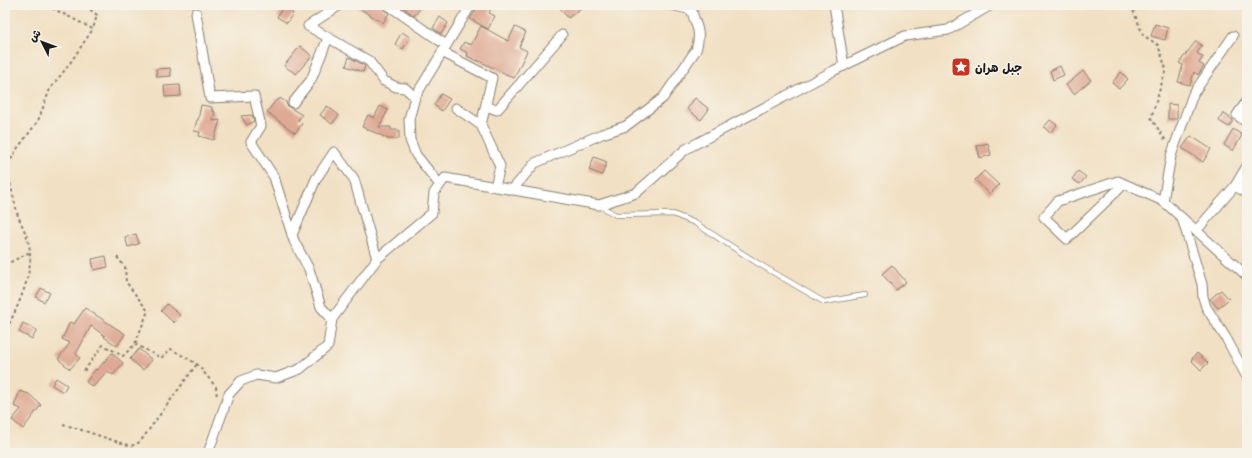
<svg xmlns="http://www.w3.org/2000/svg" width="1252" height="458" viewBox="0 0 1252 458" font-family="'Playpen Sans','Playpen Sans Arabic',sans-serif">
  <rect width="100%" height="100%" fill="#f7f3e8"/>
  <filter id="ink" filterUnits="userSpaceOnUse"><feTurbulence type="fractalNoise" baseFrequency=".025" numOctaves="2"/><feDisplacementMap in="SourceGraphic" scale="8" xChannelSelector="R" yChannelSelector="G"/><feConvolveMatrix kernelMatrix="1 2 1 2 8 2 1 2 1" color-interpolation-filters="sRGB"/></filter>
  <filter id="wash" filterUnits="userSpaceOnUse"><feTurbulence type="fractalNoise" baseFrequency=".012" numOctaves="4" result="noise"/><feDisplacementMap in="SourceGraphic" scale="16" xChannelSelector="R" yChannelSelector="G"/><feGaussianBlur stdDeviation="0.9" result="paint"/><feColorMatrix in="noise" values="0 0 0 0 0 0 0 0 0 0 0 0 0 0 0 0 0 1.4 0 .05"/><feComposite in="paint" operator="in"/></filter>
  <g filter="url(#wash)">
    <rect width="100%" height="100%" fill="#f1e0c3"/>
    <g id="blocks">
      <g fill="#dfaa95">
        <polygon points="354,5 381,5 384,10 389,13 383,23"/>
        <polygon points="400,5 423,5 414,16"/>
        <polygon points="479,5 493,5 489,13 495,16 488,29 470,19"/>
        <polygon points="565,5 585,5 568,18 560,8"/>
        <polygon points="283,7 293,13 287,23 277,17"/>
        <polygon points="440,17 448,23 441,34 433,28"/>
        <polygon points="1155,24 1168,28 1165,40 1151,36"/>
        <polygon points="481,26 508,41 515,27 526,32 519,47 527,51 514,78 477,60 477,61 467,56 468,53 460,49 464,42 471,45"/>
        <polygon points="402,32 410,37 403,49 395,44"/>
        <polygon points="1196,41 1202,46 1197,53 1203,57 1199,63 1204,66 1198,75 1194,72 1190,85 1178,82 1183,65 1179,63"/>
        <polygon points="300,46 312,56 296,74 284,66"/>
        <polygon points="349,57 365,66 363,72 346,66"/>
        <polygon points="1060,66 1064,75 1053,80 1050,71"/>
        <polygon points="170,68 171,76 157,77 156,69"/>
        <polygon points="1083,71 1091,80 1074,94 1066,85"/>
        <polygon points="1121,72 1128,79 1119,89 1112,83"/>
        <polygon points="180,85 181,96 165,97 164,86"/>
        <polygon points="441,94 450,99 442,111 434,105"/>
        <polygon points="280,98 287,103 286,104 289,107 302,115 298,120 302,124 295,133 267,112 277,99 278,101"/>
        <polygon points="695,98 709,109 701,120 687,109"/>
        <polygon points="1168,104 1177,105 1177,119 1168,119"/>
        <polygon points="201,105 212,107 212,111 215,112 213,121 220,120 214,140 199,136 200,132 194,131 197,120 198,120"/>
        <polygon points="327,106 339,115 332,124 320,115"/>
        <polygon points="380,106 388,110 379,127 391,127 391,130 399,130 399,139 387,139 387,138 362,127 368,115 374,118"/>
        <polygon points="1223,113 1233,120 1229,127 1219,121"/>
        <polygon points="252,115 254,121 247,125 241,116"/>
        <polygon points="1050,120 1057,125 1050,133 1044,127"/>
        <polygon points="1233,129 1242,135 1233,151 1224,145"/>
        <polygon points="1191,136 1211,149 1203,162 1182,148"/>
        <polygon points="988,143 991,155 980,158 977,146"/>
        <polygon points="594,157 607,162 602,175 589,170"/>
        <polygon points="984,171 999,185 990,194 975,180"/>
        <polygon points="1078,171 1086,177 1080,184 1072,179"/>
        <polygon points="136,234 139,244 128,247 125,237"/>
        <polygon points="106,256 108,267 94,270 92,259"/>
        <polygon points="892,265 906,282 896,290 882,274"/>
        <polygon points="41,288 50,293 44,302 36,297"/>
        <polygon points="1221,290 1229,299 1218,308 1210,299"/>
        <polygon points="167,304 180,315 174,323 161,311"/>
        <polygon points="85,308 125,334 117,346 104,337 105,336 91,326 76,354 80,358 70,369 58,359 70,343 62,339 70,322 74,324"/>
        <polygon points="23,323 37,330 32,339 19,332"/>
        <polygon points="139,349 152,360 143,370 130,359"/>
        <polygon points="112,353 123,363 113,375 107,371 93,387 86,382 90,377 90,376 96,369 97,370"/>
        <polygon points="1197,353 1208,363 1201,370 1191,360"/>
        <polygon points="56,378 67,385 63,392 52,385"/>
        <polygon points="20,391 29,394 41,405 23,429 12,420 21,409 14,406"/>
      </g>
    </g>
  </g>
  <g filter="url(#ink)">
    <use href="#blocks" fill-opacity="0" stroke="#867e70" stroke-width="1"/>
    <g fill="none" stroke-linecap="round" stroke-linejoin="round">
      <defs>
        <polyline id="lane" points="600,206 616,215 673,214 695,223 759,264 824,302 865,295"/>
        <g id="street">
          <polyline points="340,5 308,26 369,61 384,81 396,87 405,88 415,97"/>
          <polyline points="388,5 446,45"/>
          <polyline points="671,5 692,10"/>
          <polyline points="834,5 844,66"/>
          <polyline points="196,13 210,98 254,96 261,126 251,142 274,177 294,241 309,269 321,307 332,319"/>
          <polyline points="442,52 492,78 481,125 500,166 495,187"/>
          <polyline points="1247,101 1237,115 1247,123"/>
          <polyline points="293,103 311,80 328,38"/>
          <polyline points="486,106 497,110 562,35"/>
          <polyline points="456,108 481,125"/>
          <polyline points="1124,184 1067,239 1044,217 1058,201 1118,181 1163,201 1247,276"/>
          <polyline points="440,185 416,155 410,140 409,119 415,97 471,5"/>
          <polyline points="1235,186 1247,193"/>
          <path d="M512 190 535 163 602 134 626 126 663 98 696 50C703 27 693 25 691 5"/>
          <polyline points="1163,201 1171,156 1193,94 1233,36"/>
          <polyline points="1182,218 1202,284 1203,297 1206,307 1226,338 1247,377"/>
          <polyline points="1196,231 1235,186 1247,166"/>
          <polyline points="292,235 316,179 334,152 354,179 377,259"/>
          <polyline points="208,453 229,394 241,381 256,375 276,378 300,369 328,346 332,319 377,259 432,213 434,193 445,178 599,205 636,193 686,149 835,70 905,36 948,30 991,5"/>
        </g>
      </defs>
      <use href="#lane" stroke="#867e70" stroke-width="6"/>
      <use href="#street" stroke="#867e70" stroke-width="11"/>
      <g stroke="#867e70" stroke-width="2" stroke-dasharray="3 3" stroke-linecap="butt">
        <polyline points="87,5 87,7 97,15 93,29"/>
        <polyline points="1131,5 1143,35 1158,45 1166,69 1151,118 1166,141"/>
        <polyline points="5,170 17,149 38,121 50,89 68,66 93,29 46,5"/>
        <path d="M5 181 10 183C13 194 15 205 18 216 23 228 30 240 30 254 32 277 16 311 5 332"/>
        <polyline points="117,257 125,267 126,282 148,311 135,344"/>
        <polyline points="5,265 30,252"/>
        <polyline points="84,371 103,345 123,356 135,344 161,358 171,349 197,364 216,387 217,398"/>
        <polyline points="63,424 131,446 140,442 197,364"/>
      </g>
      <use href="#lane" stroke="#fff" stroke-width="4.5"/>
      <use href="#street" stroke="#fff" stroke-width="9"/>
    </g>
  </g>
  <defs>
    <symbol id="sight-square" viewBox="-11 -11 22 22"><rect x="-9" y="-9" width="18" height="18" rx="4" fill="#c8321e" stroke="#f7f3e8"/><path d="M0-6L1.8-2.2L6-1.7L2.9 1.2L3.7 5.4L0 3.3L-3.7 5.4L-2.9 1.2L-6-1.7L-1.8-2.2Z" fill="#fff"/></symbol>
  </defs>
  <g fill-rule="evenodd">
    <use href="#sight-square" x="950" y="56" width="22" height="22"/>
  </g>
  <g text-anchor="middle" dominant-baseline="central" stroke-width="3" stroke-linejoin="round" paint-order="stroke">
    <g font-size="12" font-weight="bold" fill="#1c1c1c" stroke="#f7f3e8" text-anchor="start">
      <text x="975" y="67">جبل هران</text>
    </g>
  </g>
  <rect width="1252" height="458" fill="none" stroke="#f7f3e8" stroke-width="20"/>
  <g transform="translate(42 42) rotate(312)" stroke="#f7f3e8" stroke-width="3" paint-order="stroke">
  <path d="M0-3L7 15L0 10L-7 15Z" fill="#1c1c1c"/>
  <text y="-6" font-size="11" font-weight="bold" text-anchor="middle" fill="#1c1c1c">ش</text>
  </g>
</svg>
